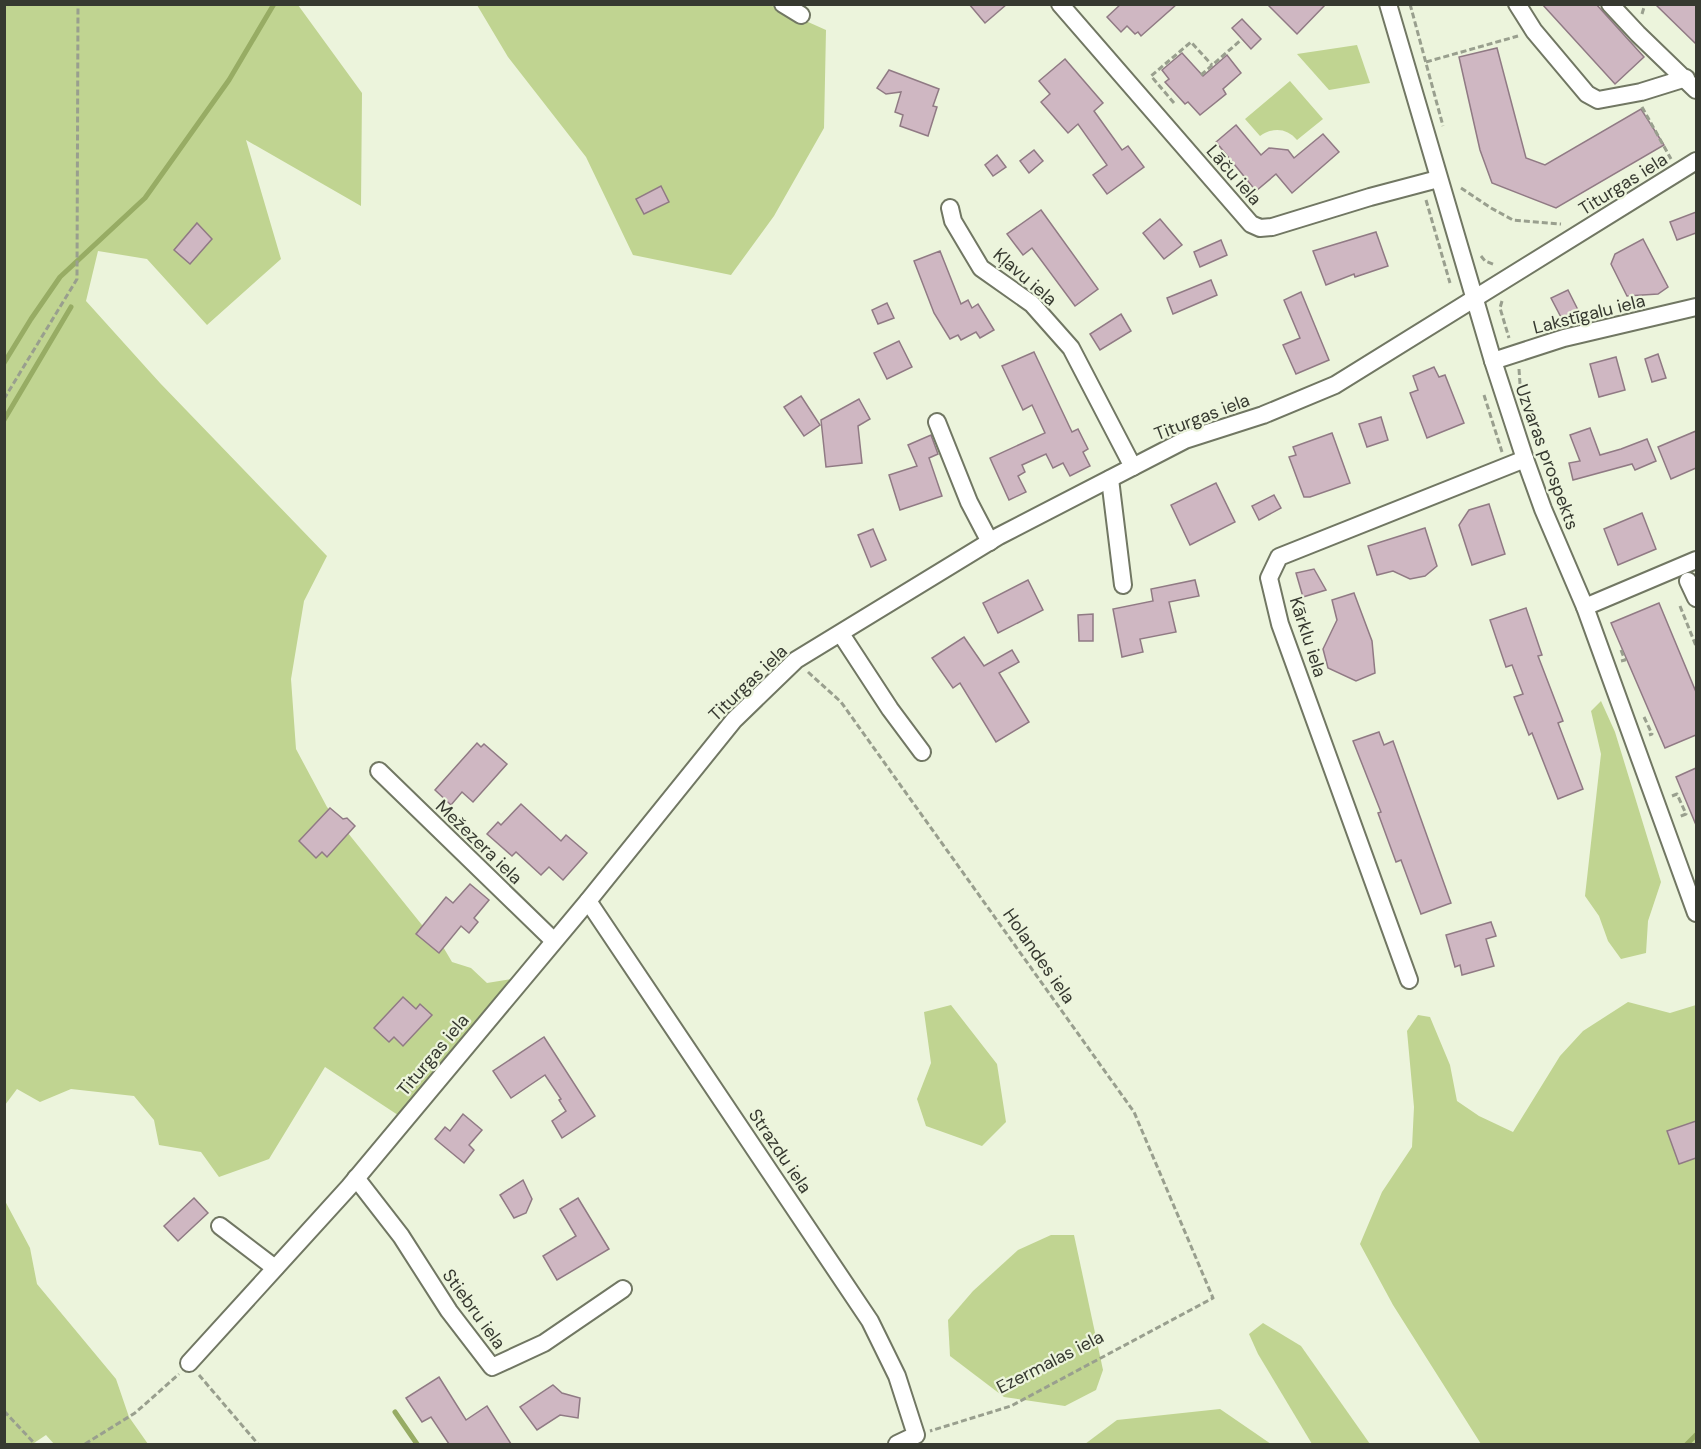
<svg xmlns="http://www.w3.org/2000/svg" width="1701" height="1449" viewBox="0 0 1701 1449" font-family="'DM Sans',sans-serif">
  <rect width="100%" height="100%" fill="#ecf4dc"/>
  <g fill="#c0d491">
    <polygon points="5,5 298,5 362,93 361,206 246,140 281,259 207,325 147,259 98,251 86,301 160,383 327,556 304,601 291,679 296,749 327,807 422,925 439,940 452,962 471,968 487,983 523,977 404,1119 325,1067 269,1159 219,1177 201,1152 159,1145 154,1120 134,1096 71,1089 40,1102 17,1089 5,1105"/>
    <polygon points="477,5 770,5 826,30 824,128 774,216 731,275 633,255 586,157 508,57"/>
    <polygon points="1357,45 1370,83 1329,90 1297,54"/>
    <path d="M1290 81 1323 119 1297 140C1287 128 1273 127 1260 136L1245 119Z"/>
    <polygon points="1601,701 1615,732 1661,882 1648,921 1646,953 1621,959 1608,941 1599,916 1585,896 1601,754 1591,711"/>
    <polygon points="1628,1002 1670,1013 1696,1005 1696,1442 1694,1444 1481,1444 1393,1305 1360,1244 1382,1192 1412,1147 1414,1107 1407,1031 1418,1015 1430,1017 1450,1065 1457,1101 1479,1116 1513,1132 1560,1056 1583,1031"/>
    <polygon points="951,1005 997,1064 1006,1122 982,1146 926,1126 917,1099 931,1063 924,1012"/>
    <polygon points="4,1199 30,1248 37,1284 116,1379 129,1417 148,1444 54,1444 46,1435 34,1443 5,1444"/>
    <polygon points="1051,1235 1074,1235 1103,1370 1096,1390 1065,1406 1004,1397 950,1356 948,1320 973,1291 1018,1250"/>
    <polygon points="1263,1323 1301,1346 1370,1444 1312,1444 1258,1354 1249,1334"/>
    <polygon points="1220,1409 1271,1444 1085,1444 1117,1420"/>
  </g>
  <g fill="none" stroke-linecap="round" stroke-linejoin="round">
    <g stroke="#97ac64" stroke-width="5">
      <polyline points="4,363 31,319 60,277 145,198 229,80 274,4"/>
      <polyline points="4,420 71,307"/>
      <polyline points="395,1412 417,1444"/>
      <polyline points="1687,1444 1696,1435"/>
    </g>
  </g>
  <g fill="#cfb7c2" stroke="#907a84" stroke-width="1.5">
    <polygon points="969,4 1007,4 985,23"/>
    <polygon points="1121,4 1177,4 1141,36 1138,32 1135,34 1127,26 1121,32 1107,17"/>
    <polygon points="1267,4 1326,4 1297,34"/>
    <polygon points="1542,4 1596,4 1644,57 1615,84"/>
    <polygon points="1655,4 1696,4 1696,44"/>
    <polygon points="1242,19 1261,39 1251,49 1232,28"/>
    <polygon points="1497,48 1526,158 1545,165 1641,109 1664,145 1556,208 1492,183 1480,150 1459,57"/>
    <polygon points="1182,53 1203,76 1227,55 1241,73 1223,89 1226,94 1200,115 1188,102 1185,104 1165,82 1169,79 1162,70"/>
    <polygon points="1065,59 1103,103 1094,111 1122,150 1128,146 1144,167 1107,194 1093,175 1107,165 1078,124 1068,133 1041,102 1050,94 1039,81"/>
    <polygon points="889,70 939,89 933,106 937,107 928,136 900,126 903,115 895,112 901,92 886,94 877,88"/>
    <polygon points="1236,125 1261,155 1269,148 1288,150 1294,158 1323,134 1339,152 1292,193 1276,174 1256,191 1216,142"/>
    <polygon points="1034,150 1043,161 1029,173 1020,161"/>
    <polygon points="997,155 1006,167 993,176 985,165"/>
    <polygon points="661,186 669,202 644,214 636,199"/>
    <polygon points="1041,210 1098,289 1075,306 1032,248 1023,255 1007,234"/>
    <polygon points="1696,212 1696,233 1677,240 1670,222"/>
    <polygon points="1160,219 1182,245 1164,259 1143,233"/>
    <polygon points="197,223 212,239 190,264 174,250"/>
    <polygon points="1376,232 1388,266 1355,277 1354,274 1326,285 1313,251"/>
    <polygon points="1643,239 1668,287 1658,294 1627,296 1611,264 1615,254"/>
    <polygon points="1221,240 1227,255 1200,267 1194,252"/>
    <polygon points="940,251 961,304 968,300 972,308 978,304 994,330 980,338 976,332 961,340 958,335 950,339 934,313 914,261"/>
    <polygon points="1211,280 1217,295 1173,314 1167,298"/>
    <polygon points="1568,290 1579,312 1563,321 1551,298"/>
    <polygon points="1301,292 1329,360 1296,374 1283,345 1300,338 1284,300"/>
    <polygon points="887,303 894,318 878,324 872,310"/>
    <polygon points="1121,314 1131,331 1100,350 1090,334"/>
    <polygon points="899,341 912,367 887,379 874,353"/>
    <polygon points="1034,352 1072,432 1078,429 1088,449 1083,452 1090,466 1070,476 1063,463 1053,468 1046,454 1022,465 1025,472 1018,476 1026,492 1009,500 990,458 1045,433 1032,405 1023,410 1002,366"/>
    <polygon points="1658,354 1666,378 1652,382 1645,359"/>
    <polygon points="1616,357 1625,390 1599,397 1590,364"/>
    <polygon points="1434,367 1439,377 1445,375 1464,423 1427,438 1410,393 1418,390 1413,376"/>
    <polygon points="801,396 820,425 804,436 784,407"/>
    <polygon points="859,399 870,419 858,426 862,463 826,467 821,420"/>
    <polygon points="1381,417 1388,440 1367,447 1359,424"/>
    <polygon points="1590,428 1600,455 1621,449 1647,439 1656,461 1635,470 1632,464 1573,480 1569,463 1580,461 1570,435"/>
    <polygon points="1696,431 1696,468 1671,479 1658,447"/>
    <polygon points="1332,433 1350,483 1310,497 1304,497 1289,457 1296,455 1293,447"/>
    <polygon points="931,435 938,454 929,458 942,496 900,510 889,475 917,466 908,445"/>
    <polygon points="1216,483 1235,522 1190,545 1171,505"/>
    <polygon points="1274,495 1281,508 1259,520 1252,506"/>
    <polygon points="1489,504 1505,554 1472,565 1459,525 1469,510"/>
    <polygon points="1642,513 1656,549 1618,565 1604,529"/>
    <polygon points="1425,528 1437,566 1425,576 1410,579 1393,571 1377,575 1368,546"/>
    <polygon points="873,529 886,560 871,567 858,535"/>
    <polygon points="1314,569 1326,590 1303,597 1296,573"/>
    <polygon points="1028,580 1043,610 998,633 983,603"/>
    <polygon points="1195,580 1199,596 1169,602 1176,632 1140,639 1143,652 1122,657 1113,609 1153,601 1151,589"/>
    <polygon points="1354,593 1372,641 1375,673 1356,681 1328,668 1323,649 1337,620 1332,600"/>
    <polygon points="1659,603 1696,692 1696,735 1665,748 1611,623"/>
    <polygon points="1526,608 1542,655 1538,656 1563,721 1558,723 1583,789 1558,799 1532,733 1529,735 1514,697 1523,694 1512,665 1506,667 1490,620"/>
    <polygon points="1093,614 1093,641 1079,641 1078,615"/>
    <polygon points="964,637 984,666 1012,650 1019,662 999,673 1029,722 996,742 960,683 953,688 932,658"/>
    <polygon points="1379,732 1384,745 1393,741 1451,903 1421,914 1401,860 1396,862 1378,813 1381,812 1353,741"/>
    <polygon points="477,743 481,747 484,744 507,764 473,802 462,792 451,805 435,790"/>
    <polygon points="1696,768 1696,825 1676,777"/>
    <polygon points="521,804 561,841 566,835 587,853 563,880 549,867 541,875 516,852 512,856 487,834 498,822 501,825"/>
    <polygon points="330,808 343,819 347,818 355,826 327,857 322,852 316,858 299,841"/>
    <polygon points="470,884 489,900 474,918 478,922 469,933 461,926 439,953 416,934 446,897 453,903"/>
    <polygon points="1491,922 1496,936 1486,939 1494,966 1462,975 1460,965 1455,967 1446,935"/>
    <polygon points="403,997 416,1009 420,1004 432,1015 403,1046 394,1037 389,1042 374,1028"/>
    <polygon points="544,1037 595,1116 562,1138 552,1121 566,1111 559,1100 561,1099 545,1075 511,1098 493,1071"/>
    <polygon points="463,1114 482,1130 469,1145 474,1150 464,1163 435,1139 445,1127 450,1131"/>
    <polygon points="1696,1121 1696,1158 1679,1164 1667,1131"/>
    <polygon points="523,1180 532,1199 526,1213 514,1218 500,1195"/>
    <polygon points="194,1198 208,1213 178,1241 164,1226"/>
    <polygon points="578,1198 609,1249 557,1280 543,1256 576,1236 560,1209"/>
    <polygon points="439,1377 466,1420 487,1406 511,1444 449,1444 431,1417 422,1422 406,1398"/>
    <polygon points="553,1385 562,1393 580,1398 578,1418 560,1415 537,1430 520,1407"/>
  </g>
  <g fill="none" stroke-linecap="round" stroke-linejoin="round">
    <defs>
      <g id="street">
        <polyline points="783,4 801,15"/>
        <polyline points="1060,4 1251,224 1260,228 1272,227 1370,197 1438,179"/>
        <polyline points="1388,4 1493,361 1525,459 1543,509 1585,607 1696,913"/>
        <polyline points="1517,4 1534,31 1587,94 1598,100 1641,92 1686,78"/>
        <polyline points="1610,4 1638,34 1696,90"/>
        <polyline points="950,208 953,221 981,268 1032,304 1071,348 1133,467"/>
        <polyline points="1493,361 1564,338 1696,307"/>
        <polyline points="937,422 969,502 990,542"/>
        <polyline points="1110,479 1123,585"/>
        <polyline points="1688,581 1696,598"/>
        <polyline points="1585,607 1696,560"/>
        <polyline points="841,634 890,709 922,752"/>
        <polyline points="379,771 553,940"/>
        <polyline points="588,901 870,1321 897,1376 916,1435 897,1444"/>
        <polyline points="1409,980 1280,624 1269,578 1279,557 1525,459"/>
        <polyline points="356,1178 401,1236 449,1311 492,1367 544,1343 623,1289"/>
        <polyline points="220,1226 275,1268"/>
        <polyline points="189,1363 349,1187 588,901 734,720 796,660 999,536 1185,440 1263,415 1335,385 1696,161"/>
      </g>
    </defs>
    <use href="#street" stroke="#717763" stroke-width="20"/>
    <g stroke="#999f8e" stroke-width="3" stroke-dasharray="6 3" stroke-linecap="butt">
      <polyline points="1410,4 1443,126"/>
      <polyline points="1642,14 1645,4"/>
      <polyline points="1426,62 1518,36"/>
      <polyline points="1201,75 1242,39"/>
      <polyline points="1174,103 1151,76 1191,42 1212,65"/>
      <polyline points="1642,107 1671,159"/>
      <polyline points="1461,188 1491,208 1513,220 1561,224"/>
      <polyline points="1426,200 1450,283"/>
      <polyline points="1481,256 1485,261 1495,265"/>
      <polyline points="1502,301 1500,308 1509,338"/>
      <polyline points="1519,369 1520,384"/>
      <polyline points="1484,395 1502,452"/>
      <polyline points="4,399 77,279 78,4"/>
      <polyline points="1680,606 1696,646"/>
      <polyline points="1621,650 1625,660 1621,661"/>
      <polyline points="808,672 841,702 1134,1112 1213,1298 1011,1406 930,1431"/>
      <polyline points="1644,717 1652,734 1649,735"/>
      <polyline points="1672,796 1677,794 1686,814 1679,817"/>
      <polyline points="199,1375 258,1444"/>
      <polyline points="4,1411 35,1444"/>
      <polyline points="85,1444 135,1413 179,1374"/>
    </g>
    <use href="#street" stroke="#fff" stroke-width="16"/>
  </g>
  <g text-anchor="middle" dominant-baseline="central" stroke-width="4.5" stroke-linejoin="round" paint-order="stroke">
    <g font-size="18" fill="#363930" stroke="#ecf4dc">
      <text transform="translate(1234 175) rotate(49)">Lāču iela</text>
      <text transform="translate(1623 184) rotate(-32)">Titurgas iela</text>
      <text transform="translate(1025 277) rotate(41)">Kļavu iela</text>
      <text transform="translate(1589 314) rotate(-14)">Lakstīgalu iela</text>
      <text transform="translate(1202 417) rotate(-21)">Titurgas iela</text>
      <text transform="translate(1547 457) rotate(70)">Uzvaras prospekts</text>
      <text transform="translate(1308 637) rotate(72)">Kārklu iela</text>
      <text transform="translate(748 683) rotate(-44)">Titurgas iela</text>
      <text transform="translate(479 842) rotate(44)">Mežezera iela</text>
      <text transform="translate(1039 956) rotate(55)">Holandes iela</text>
      <text transform="translate(433 1055) rotate(-50)">Titurgas iela</text>
      <text transform="translate(780 1151) rotate(56)">Strazdu iela</text>
      <text transform="translate(474 1309) rotate(54)">Stiebru iela</text>
      <text transform="translate(1050 1362) rotate(-27)">Ezermalas iela</text>
    </g>
  </g>
  <rect width="1701" height="1449" fill="none" stroke="#363930" stroke-width="12"/>
</svg>
